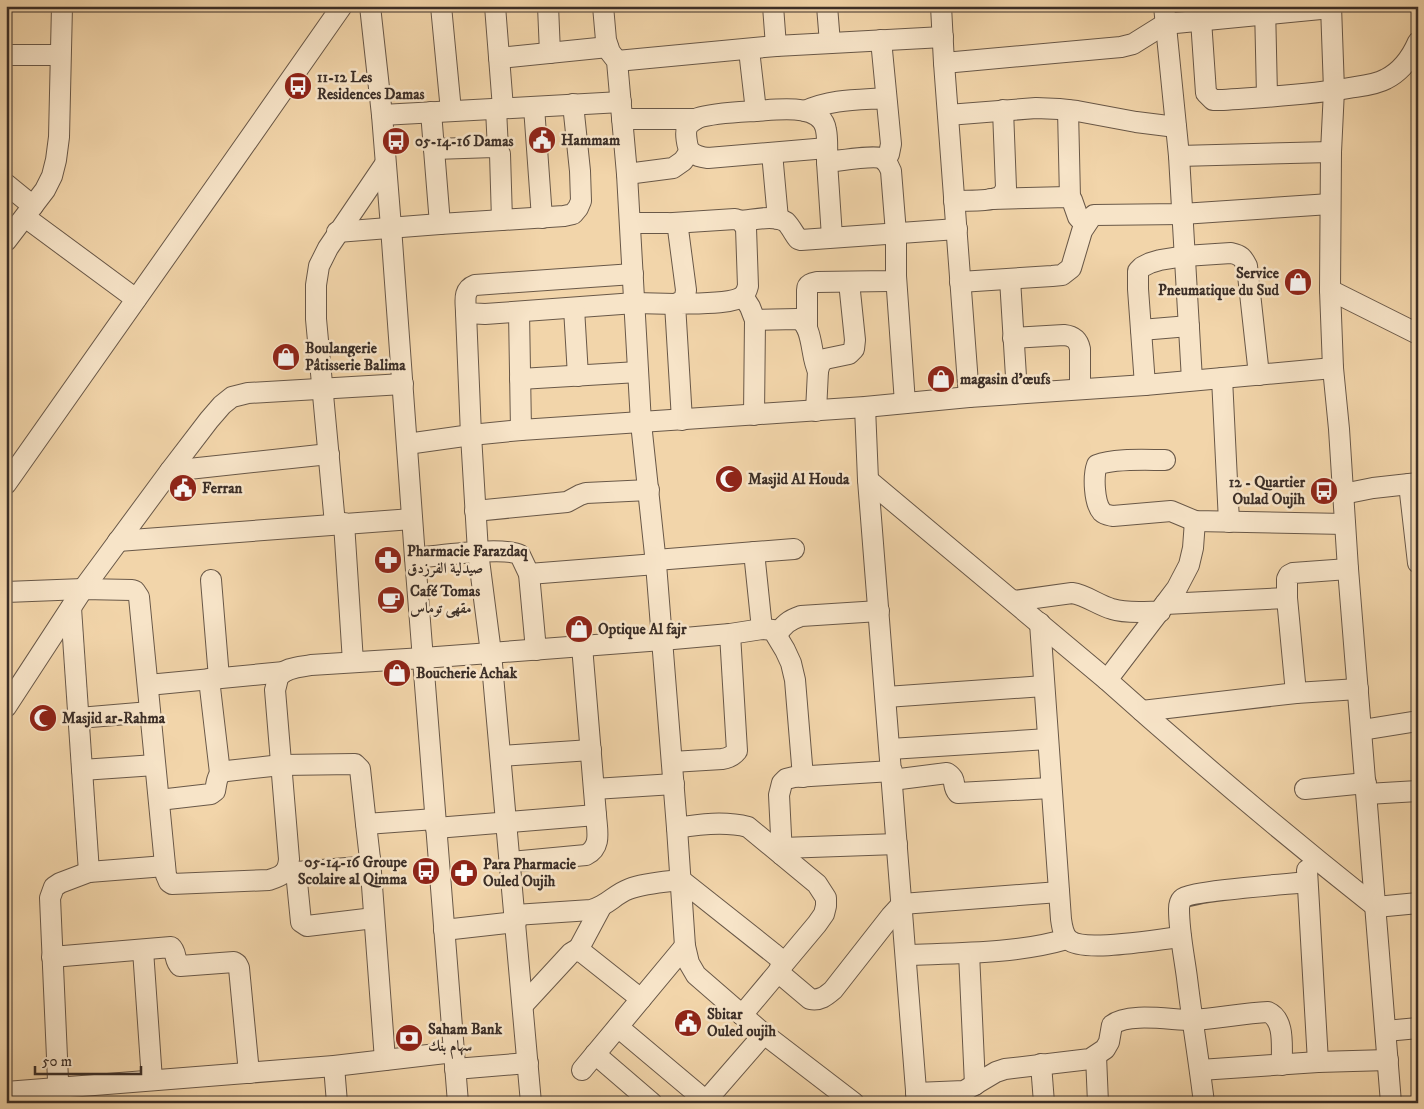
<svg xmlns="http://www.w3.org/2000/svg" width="1424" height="1109" viewBox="0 0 1424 1109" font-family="'IM FELL DW Pica',Amiri,serif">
  <rect width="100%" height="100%" fill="#f2d5aa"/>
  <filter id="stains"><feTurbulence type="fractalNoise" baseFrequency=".004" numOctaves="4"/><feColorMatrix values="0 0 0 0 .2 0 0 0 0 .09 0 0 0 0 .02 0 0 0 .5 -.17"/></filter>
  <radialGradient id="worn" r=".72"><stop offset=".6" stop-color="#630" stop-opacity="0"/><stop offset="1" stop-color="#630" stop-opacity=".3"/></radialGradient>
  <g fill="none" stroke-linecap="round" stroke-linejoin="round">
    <defs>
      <g id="minor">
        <polyline points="370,6 382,115 391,227 415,558 458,1103"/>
        <polyline points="441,6 451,111"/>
        <polyline points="495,6 503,108"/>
        <polyline points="548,6 550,53"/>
        <polyline points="603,6 606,40 610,52 617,61 627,174 641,423 656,564 677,828 685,946 689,963 696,975 764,1034 854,1103"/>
        <polyline points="773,6 776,46"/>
        <polyline points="827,6 830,43"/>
        <polyline points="941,6 944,63 969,397"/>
        <polyline points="1164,6 1179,156 1192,380"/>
        <polyline points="1265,6 1267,96"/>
        <polyline points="1331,6 1334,90 1331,152 1330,290 1333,368 1339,429 1348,569 1391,1103"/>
        <path d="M1201 20 1206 93 1213 100H1223C1265 97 1308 95 1349 88 1361 86 1375 85 1386 79 1402 71 1411 58 1418 42"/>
        <polyline points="881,40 891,144 889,154 885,161"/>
        <path d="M749 50 756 111C775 110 822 102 826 130 828 140 827 152 827 162 838 161 871 155 881 158 886 160 889 166 891 171L896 233V276L894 279 889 281 817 282C812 283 807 284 807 290V328"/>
        <polyline points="6,55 60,55"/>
        <polyline points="499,58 608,47"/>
        <polyline points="617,61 776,46 943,37"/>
        <polyline points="944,63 1121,47 1133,44 1165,24 1331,8"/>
        <polyline points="534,107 542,218"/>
        <polyline points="496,109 498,150"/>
        <polyline points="1068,110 1070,198"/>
        <path d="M756 111C740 112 712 113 698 118 694 120 688 124 687 128 685 133 687 147 690 151 695 156 701 157 708 158L827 148"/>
        <path d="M805 111C832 99 857 100 886 98"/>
        <polyline points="431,112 440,224"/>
        <polyline points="382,115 621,102"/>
        <polyline points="948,115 1036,108 1059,109 1077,111 1136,122 1176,127"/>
        <polyline points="622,119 696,119"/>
        <polyline points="434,149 494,147 498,150 500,154 502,220"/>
        <polyline points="772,153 778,219"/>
        <polyline points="1179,156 1331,152"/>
        <polyline points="827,162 832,237"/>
        <polyline points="627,174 673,168 683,161 690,151"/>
        <polyline points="6,184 33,206"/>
        <polyline points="991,199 1068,197 1072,200 1078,217 1085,225"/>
        <path d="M954 201C966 200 988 202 999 197 1003 195 1004 192 1006 188L1003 110"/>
        <polyline points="25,217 136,299"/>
        <path d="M741 221C754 220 774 214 786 222 791 227 794 234 798 239L801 240 957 229"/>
        <path d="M630 223H668C673 223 675 224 678 229L686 290C685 298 684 301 675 304L635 303 485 314 466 313C466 302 462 290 475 285L633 274"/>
        <path d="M673 223 735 219 741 221 746 228 748 286C747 290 746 293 743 296 732 305 690 303 675 304L682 420"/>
        <polyline points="337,232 440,224 564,216 573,214 578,208 581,201 580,171 573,104"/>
        <polyline points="6,241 45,190 52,176 56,160 59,137 62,6"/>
        <polyline points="896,276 905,403"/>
        <polyline points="1010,279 1017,393"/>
        <polyline points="960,282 1052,276 1062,275 1071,268 1082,231 1090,219 1094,215 1182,214 1330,204"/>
        <polyline points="1330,290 1418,334"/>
        <polyline points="743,296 750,307 755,320 754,415"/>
        <polyline points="574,308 578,376"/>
        <polyline points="519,312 521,430"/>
        <polyline points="466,313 471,435 478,552 491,653 531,1103"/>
        <path d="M755 320 797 319C814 324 810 356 818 371"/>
        <polyline points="1141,330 1189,326"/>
        <path d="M1013 338 1064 335C1073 336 1078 339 1080 349V389"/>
        <polyline points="1222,378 1229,522"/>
        <polyline points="520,379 638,372"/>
        <path d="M1145 385 1138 289V271L1142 267 1150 263 1160 260 1185 256 1231 253C1241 255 1243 258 1247 266L1259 375"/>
        <polyline points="865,407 868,480 917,1103"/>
        <polyline points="816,411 818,371 820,364 825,359 849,354 854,349 855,340 849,282"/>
        <polyline points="407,444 471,435 521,430 865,407 969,397 1145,385 1333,368"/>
        <path d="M1165 460C1146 460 1114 458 1097 465 1093 476 1094 503 1102 512 1105 515 1108 515 1113 516L1171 511 1195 521 1345 524"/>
        <polyline points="170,471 329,454"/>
        <path d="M868 480 1107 680C1194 758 1284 834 1376 907L1418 903"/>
        <path d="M6 484C117 325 231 166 342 6"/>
        <polyline points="1409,484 1418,563"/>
        <polyline points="1343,494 1373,488 1418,483"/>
        <polyline points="475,511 567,502 580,495 586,493 649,490"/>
        <polyline points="344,523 353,662"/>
        <polyline points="335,524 316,319 316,285 319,266 328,248 385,164"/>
        <polyline points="118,541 412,519"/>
        <polyline points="754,552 762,629"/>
        <path d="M415 558C436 556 505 546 520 555L529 574 536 650"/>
        <polyline points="656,560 794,549"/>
        <polyline points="529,574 656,564"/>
        <polyline points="211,580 219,678"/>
        <path d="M6 592 83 589 132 590 135 591 139 597 166 875 169 882 172 884 269 880C282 876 288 873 289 859L275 690C276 687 277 682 278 678 284 667 301 667 311 665L423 658 662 640 730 634 762 629 773 630 785 650 791 663 795 680 803 777"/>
        <path d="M1014 601 1072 593C1086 595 1098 605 1112 609 1127 614 1145 611 1160 612"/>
        <polyline points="1165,604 1287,598"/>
        <polyline points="71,608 89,872"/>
        <path d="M1040 623 1061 919C1062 926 1063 935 1069 940 1084 953 1159 939 1181 937"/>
        <path d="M777 635C783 625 789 620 801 616L879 611"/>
        <polyline points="209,679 220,773"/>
        <polyline points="1107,680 1165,604 1177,588 1189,565 1193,548 1195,521"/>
        <polyline points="148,685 284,672"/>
        <polyline points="1296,693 1287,598 1287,579 1289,575 1293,573 1348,569"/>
        <polyline points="886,697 1044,686"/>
        <polyline points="6,707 83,589 170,471 209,420 222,405 232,397 248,393 403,384"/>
        <polyline points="1142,711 1296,693 1358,689"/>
        <polyline points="79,718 150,712"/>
        <polyline points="1362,730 1418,721"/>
        <polyline points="890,749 1048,739"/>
        <polyline points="501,756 591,750"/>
        <path d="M672 762 722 759C729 758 733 756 737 751L730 634"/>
        <polyline points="82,770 155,765"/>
        <path d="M892 780 947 773C958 780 951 785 958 793L1051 788"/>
        <polyline points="594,789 674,784"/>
        <polyline points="1305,789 1366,783"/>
        <polyline points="1367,794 1418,791"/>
        <path d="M159 800 211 794 215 791C217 782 216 773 227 771L281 765 355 764 360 769 366 824"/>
        <polyline points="436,828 596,815"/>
        <path d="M677 828C700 824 725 821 748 827L817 884 826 898V906L824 914 817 924 781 967"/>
        <polyline points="782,848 897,844"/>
        <polyline points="782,855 779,795 782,783 786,779 794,777 892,771"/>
        <polyline points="370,859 385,1060"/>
        <path d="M511 862 586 855C602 847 597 831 596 815L582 646"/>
        <polyline points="1307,870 1318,1062"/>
        <polyline points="296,872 301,922 307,926 374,918"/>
        <polyline points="284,873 359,867 366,865 370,859 366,824 435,819"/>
        <path d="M515 915 591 910C609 905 613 895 629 889 645 883 664 882 681 880L773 953C781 959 783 963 778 972L742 1015"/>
        <polyline points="444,930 516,922"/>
        <polyline points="143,950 152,1080"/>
        <polyline points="578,950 601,907"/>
        <polyline points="969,953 975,1085"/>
        <path d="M906 955C959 953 1016 954 1067 939"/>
        <path d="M52 957 171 947C177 952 174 961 180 966L234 962 237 964 239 968 249 1073"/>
        <path d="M778 972 810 999C820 1001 826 996 833 990L891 916 902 904 1059 892"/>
        <polyline points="523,1005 571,953 576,950 583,953 641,999"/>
        <polyline points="618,1027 706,1101"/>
        <polyline points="1386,1031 1418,1028"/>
        <polyline points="595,1054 652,1103"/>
        <polyline points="1096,1056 1098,1103"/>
        <polyline points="1041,1064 1044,1103"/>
        <polyline points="334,1066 337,1103"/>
        <polyline points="455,1069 528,1063"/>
        <polyline points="582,1070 685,946"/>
        <polyline points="1200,1070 1318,1062 1388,1060"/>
        <polyline points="6,1092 334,1066 454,1052"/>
        <path d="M916 1093 964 1091 996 1072 1005 1069 1090 1059 1105 1049 1109 1042 1112 1025C1128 1012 1171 1020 1191 1020 1217 1019 1242 1013 1268 1012 1286 1020 1281 1048 1282 1065"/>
        <polyline points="59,1103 50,898 54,887 60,883 89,872 165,866"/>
        <polyline points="704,1103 764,1034"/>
        <path d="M1204 1103C1199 1061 1192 1020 1187 978 1184 955 1179 932 1179 909 1179 906 1180 901 1182 899 1189 891 1290 884 1307 882"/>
      </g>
    </defs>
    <use href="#minor" stroke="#695848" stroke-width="22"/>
    <use href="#minor" stroke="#f7e4c8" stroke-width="20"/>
  </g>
  <defs>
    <symbol id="bus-disc" viewBox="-11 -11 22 22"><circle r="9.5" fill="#8f2418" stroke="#f7e4c8"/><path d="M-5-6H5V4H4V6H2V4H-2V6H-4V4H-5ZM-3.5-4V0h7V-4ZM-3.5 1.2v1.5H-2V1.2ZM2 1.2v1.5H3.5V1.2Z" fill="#fff"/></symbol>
    <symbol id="civic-disc" viewBox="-11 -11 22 22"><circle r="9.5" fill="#8f2418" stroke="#f7e4c8"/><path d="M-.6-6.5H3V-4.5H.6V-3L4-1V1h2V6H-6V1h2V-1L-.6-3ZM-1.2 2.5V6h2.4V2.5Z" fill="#fff"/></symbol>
    <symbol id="shop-disc" viewBox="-11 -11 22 22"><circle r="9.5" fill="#8f2418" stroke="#f7e4c8"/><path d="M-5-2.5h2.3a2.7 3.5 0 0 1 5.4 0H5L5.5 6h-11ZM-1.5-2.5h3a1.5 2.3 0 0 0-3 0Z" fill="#fff"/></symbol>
    <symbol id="mosque-disc" viewBox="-11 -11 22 22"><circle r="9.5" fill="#8f2418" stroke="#f7e4c8"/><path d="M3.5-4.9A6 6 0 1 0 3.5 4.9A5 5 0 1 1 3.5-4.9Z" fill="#fff"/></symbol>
    <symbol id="pharmacy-disc" viewBox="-11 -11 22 22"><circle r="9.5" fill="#8f2418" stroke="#f7e4c8"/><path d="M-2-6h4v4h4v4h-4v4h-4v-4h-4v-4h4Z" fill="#fff"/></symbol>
    <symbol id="cafe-disc" viewBox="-11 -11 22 22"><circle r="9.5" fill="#8f2418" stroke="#f7e4c8"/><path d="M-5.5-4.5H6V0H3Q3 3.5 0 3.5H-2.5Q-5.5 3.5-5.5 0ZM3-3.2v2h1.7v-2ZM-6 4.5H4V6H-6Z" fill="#fff"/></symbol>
    <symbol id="bank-disc" viewBox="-11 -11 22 22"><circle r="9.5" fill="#8f2418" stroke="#f7e4c8"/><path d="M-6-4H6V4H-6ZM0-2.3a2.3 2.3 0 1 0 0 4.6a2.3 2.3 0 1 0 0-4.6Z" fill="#fff"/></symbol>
  </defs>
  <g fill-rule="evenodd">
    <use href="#bus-disc" x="282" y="70" width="32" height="32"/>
    <use href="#civic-disc" x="526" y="124" width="32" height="32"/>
    <use href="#bus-disc" x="380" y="125" width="32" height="32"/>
    <use href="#shop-disc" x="1282" y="266" width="32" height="32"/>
    <use href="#shop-disc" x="270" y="341" width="32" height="32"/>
    <use href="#shop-disc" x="925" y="363" width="32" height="32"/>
    <use href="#mosque-disc" x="713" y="463" width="32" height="32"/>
    <use href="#civic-disc" x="167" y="472" width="32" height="32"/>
    <use href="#bus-disc" x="1308" y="475" width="32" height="32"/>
    <use href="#pharmacy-disc" x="372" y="544" width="32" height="32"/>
    <use href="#cafe-disc" x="375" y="584" width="32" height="32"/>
    <use href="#shop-disc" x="563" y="613" width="32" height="32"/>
    <use href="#shop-disc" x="381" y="657" width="32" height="32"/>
    <use href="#mosque-disc" x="27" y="702" width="32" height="32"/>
    <use href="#bus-disc" x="410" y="855" width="32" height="32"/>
    <use href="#pharmacy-disc" x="448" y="857" width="32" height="32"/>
    <use href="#civic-disc" x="672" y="1007" width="32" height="32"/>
    <use href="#bank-disc" x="393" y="1022" width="32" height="32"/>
  </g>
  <g text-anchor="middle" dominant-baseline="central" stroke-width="5" stroke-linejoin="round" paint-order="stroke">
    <g font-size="15" font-weight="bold" fill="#3b2e27" stroke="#f7e4c8" text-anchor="start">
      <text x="317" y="77">11-12 Les<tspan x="317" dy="17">Residences Damas</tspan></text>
      <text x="561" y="140">Hammam</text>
      <text x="415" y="141">05-14-16 Damas</text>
      <text x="1279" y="273" text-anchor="end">Service<tspan x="1279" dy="17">Pneumatique du Sud</tspan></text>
      <text x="305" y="348">Boulangerie<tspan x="305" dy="17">Pâtisserie Balima</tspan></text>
      <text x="960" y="379">magasin d'œufs</text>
      <text x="748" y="479">Masjid Al Houda</text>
      <text x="1305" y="482" text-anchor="end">12 - Quartier<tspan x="1305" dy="17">Oulad Oujih</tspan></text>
      <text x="202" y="488">Ferran</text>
      <text x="407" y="551">Pharmacie Farazdaq<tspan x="407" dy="17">صيدلية الفرزدق</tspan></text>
      <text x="410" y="591">Café Tomas<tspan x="410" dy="17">مقهى توماس</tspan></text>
      <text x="598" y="629">Optique Al fajr</text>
      <text x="416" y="673">Boucherie Achak</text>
      <text x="62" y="718">Masjid ar-Rahma</text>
      <text x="407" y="862" text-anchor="end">05-14-16 Groupe<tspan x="407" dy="17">Scolaire al Qimma</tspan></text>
      <text x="483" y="864">Para Pharmacie<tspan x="483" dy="17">Ouled Oujih</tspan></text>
      <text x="707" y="1014">Sbitar<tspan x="707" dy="17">Ouled oujih</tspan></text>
      <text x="428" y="1029">Saham Bank<tspan x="428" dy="17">سهام بنك</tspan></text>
    </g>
  </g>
  <rect width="1424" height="1109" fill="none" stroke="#f2d5aa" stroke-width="25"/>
  <rect x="8" y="8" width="1409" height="1094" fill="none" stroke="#3b2e27" stroke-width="2.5"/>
  <rect x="12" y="12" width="1399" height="1084" fill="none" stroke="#3b2e27"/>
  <path d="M35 1066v8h106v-8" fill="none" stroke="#3b2e27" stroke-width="2.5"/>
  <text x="42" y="1066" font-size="15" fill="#3b2e27" stroke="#f7e4c8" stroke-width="4" paint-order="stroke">50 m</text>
  <rect width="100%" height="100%" filter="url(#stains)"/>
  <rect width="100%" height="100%" fill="url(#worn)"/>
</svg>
